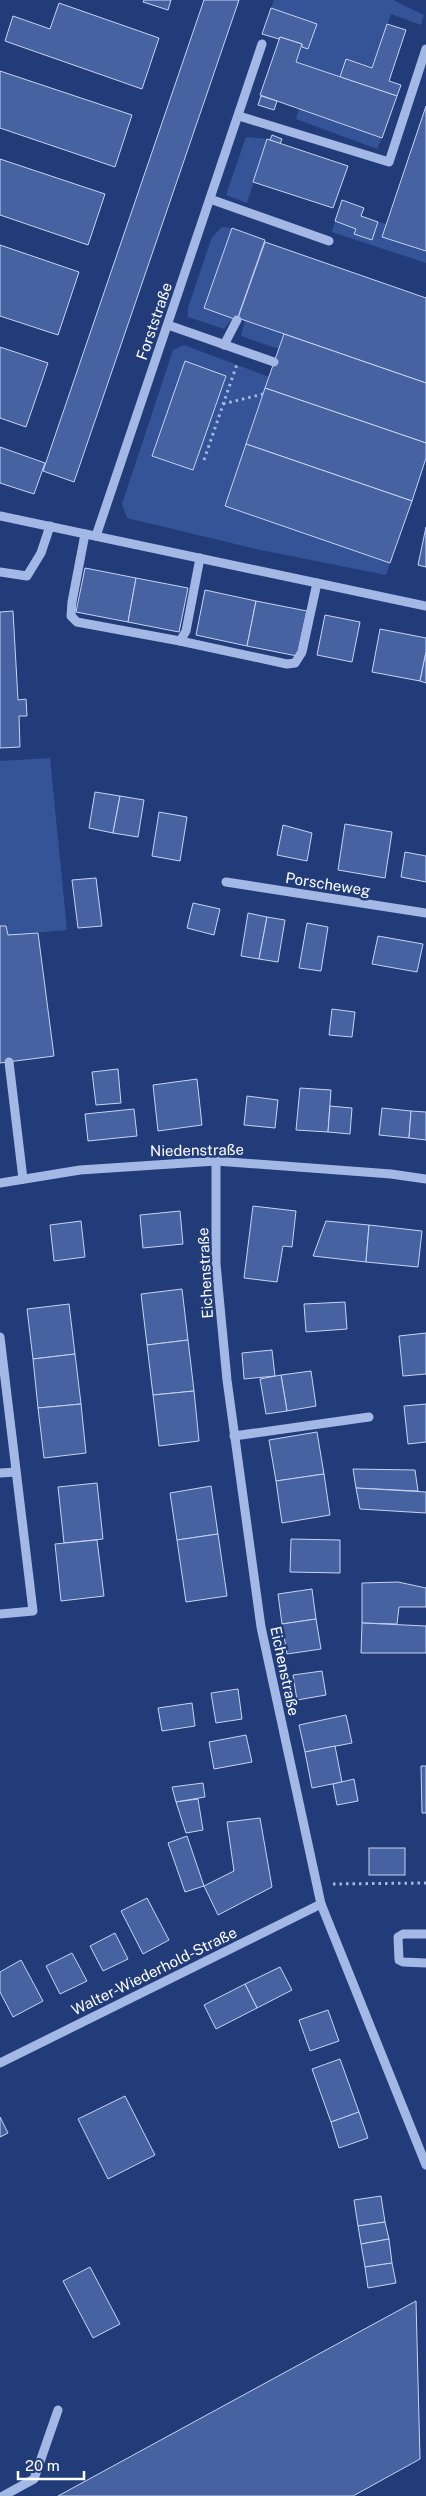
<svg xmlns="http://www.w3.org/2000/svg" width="426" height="2496" viewBox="0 0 426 2496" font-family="'Public Sans',sans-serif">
  <rect width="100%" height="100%" fill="#223c79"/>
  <g fill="#355397">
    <polygon points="274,0 393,0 424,15 421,25 391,14 372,68 346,59 340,77 296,62 302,47 308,49 316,24 271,8"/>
    <polygon points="299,109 382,138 377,149 296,119"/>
    <polygon points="246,137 267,139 247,203 226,195"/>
    <polygon points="335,221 356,229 372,240 378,222 386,224 382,237 426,251 426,263 332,232"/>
    <polygon points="222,227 232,228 204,308 233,318 224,329 188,317 188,308 212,237"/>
    <polygon points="245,320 284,334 279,349 241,336"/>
    <polygon points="184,345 269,377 225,506 390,563 386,575 256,549 127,518 122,504 173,350"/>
    <polygon points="50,758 67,930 8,935 6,926 0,926 0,761"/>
  </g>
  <g fill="#4662a0" stroke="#c6d4f4">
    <polygon points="144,0 171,0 168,10 143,2"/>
    <polygon points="204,0 239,0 74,482 43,471"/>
    <polygon points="59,3 159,38 142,89 5,41 13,16 50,29"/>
    <polygon points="271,8 317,24 308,49 302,47 302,44 280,37 279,39 262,34"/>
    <polygon points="387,24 406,30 389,81 401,85 397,96 340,77 346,59 372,68"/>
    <polygon points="280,37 302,44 296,62 397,96 382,138 260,95"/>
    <polygon points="0,71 132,115 115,167 0,128"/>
    <polygon points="261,96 277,101 274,110 258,105"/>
    <polygon points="426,106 426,251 382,237"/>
    <polygon points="272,135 282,139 280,144 270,140"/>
    <polygon points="267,139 348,166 333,208 253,182"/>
    <polygon points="0,159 105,194 88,245 0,215"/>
    <polygon points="342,200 364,208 361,216 378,222 372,240 354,234 356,229 335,221"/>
    <polygon points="232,228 265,240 237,320 204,308"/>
    <polygon points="265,242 426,298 426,383 238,318"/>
    <polygon points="0,245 79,272 58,335 0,316"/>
    <polygon points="284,334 426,383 426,443 265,388"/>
    <polygon points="0,347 48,363 26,427 0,418"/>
    <polygon points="185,361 226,376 193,470 152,456"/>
    <polygon points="265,388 426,443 426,458 412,501 246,444"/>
    <polygon points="246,444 412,501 390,563 225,506"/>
    <polygon points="0,447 45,463 34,494 0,483"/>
    <polygon points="426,527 426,567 418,565"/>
    <polygon points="85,568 136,578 128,622 76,612"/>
    <polygon points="136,578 188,588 179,632 128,622"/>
    <polygon points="205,590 256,601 247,646 196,635"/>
    <polygon points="256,601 307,611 297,656 247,646"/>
    <polygon points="13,611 18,700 26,699 27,716 19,716 20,747 0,748 0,612"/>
    <polygon points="325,615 360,622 352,662 317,655"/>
    <polygon points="380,629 426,638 426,652 420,681 372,672"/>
    <polygon points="426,652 426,683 420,681"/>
    <polygon points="95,792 120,796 113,833 89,828"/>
    <polygon points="120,796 144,800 138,837 113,833"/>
    <polygon points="159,812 187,817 180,861 152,856"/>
    <polygon points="345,824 392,832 385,878 338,870"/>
    <polygon points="283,825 312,833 307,861 277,855"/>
    <polygon points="405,852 426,856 426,882 401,877"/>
    <polygon points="96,878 102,926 78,928 72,880"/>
    <polygon points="193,903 220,909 214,935 187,928"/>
    <polygon points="248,913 267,917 259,959 241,956"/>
    <polygon points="267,917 285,920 278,962 259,959"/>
    <polygon points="307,923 328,927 321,971 299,968"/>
    <polygon points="0,926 6,926 8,935 38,933 54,1056 0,1063"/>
    <polygon points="378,936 423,944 417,972 372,964"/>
    <polygon points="332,1009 355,1012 352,1037 329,1035"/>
    <polygon points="118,1069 121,1103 96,1105 92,1072"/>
    <polygon points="197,1079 202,1125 158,1131 153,1085"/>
    <polygon points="300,1088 331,1090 328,1132 296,1130"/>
    <polygon points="247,1096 278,1100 275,1128 244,1125"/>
    <polygon points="330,1106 352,1108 350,1134 328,1132"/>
    <polygon points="382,1108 411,1111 409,1138 379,1135"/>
    <polygon points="134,1109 137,1136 88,1141 85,1114"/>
    <polygon points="411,1111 426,1112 426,1140 409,1138"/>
    <polygon points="253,1206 296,1211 292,1247 283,1246 277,1282 244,1278"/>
    <polygon points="180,1211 183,1244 143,1248 140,1215"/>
    <polygon points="81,1221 85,1257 54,1261 50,1225"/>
    <polygon points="326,1221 369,1225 366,1262 313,1256"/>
    <polygon points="369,1225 422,1231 418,1267 366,1262"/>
    <polygon points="182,1289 188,1340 147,1345 141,1294"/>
    <polygon points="345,1302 347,1329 306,1332 304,1304"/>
    <polygon points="69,1304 75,1354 33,1359 27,1309"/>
    <polygon points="426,1333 426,1374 403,1376 399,1336"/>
    <polygon points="188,1340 194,1391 153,1395 147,1345"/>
    <polygon points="272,1350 275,1376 244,1379 242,1353"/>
    <polygon points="75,1354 81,1404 38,1408 33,1359"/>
    <polygon points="311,1371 316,1406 287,1411 281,1375"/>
    <polygon points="281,1375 287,1411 266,1414 260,1379"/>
    <polygon points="194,1391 199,1441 159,1446 153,1395"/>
    <polygon points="81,1404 86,1453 44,1458 38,1408"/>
    <polygon points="426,1404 426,1442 408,1444 404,1406"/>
    <polygon points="317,1432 324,1474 276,1481 269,1440"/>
    <polygon points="353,1469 415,1470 418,1491 356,1488"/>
    <polygon points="324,1474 330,1515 282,1523 276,1481"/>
    <polygon points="97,1483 103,1539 64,1543 58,1487"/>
    <polygon points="211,1486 218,1534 177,1540 170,1493"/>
    <polygon points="356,1488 426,1492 426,1513 360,1509"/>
    <polygon points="218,1534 227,1596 186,1602 177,1540"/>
    <polygon points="291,1539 340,1540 340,1573 290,1572"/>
    <polygon points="97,1540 104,1596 61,1601 55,1544"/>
    <polygon points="398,1582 426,1588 426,1607 399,1607 397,1624 362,1623 362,1583"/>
    <polygon points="312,1589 316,1619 282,1624 278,1594"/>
    <polygon points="316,1619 321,1649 287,1654 282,1624"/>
    <polygon points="362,1623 426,1626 426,1653 361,1653"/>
    <polygon points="322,1671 326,1695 297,1700 293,1675"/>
    <polygon points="238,1689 242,1719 216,1723 211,1693"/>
    <polygon points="192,1703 195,1726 162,1731 158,1708"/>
    <polygon points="346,1715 352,1743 305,1752 299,1725"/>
    <polygon points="246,1735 252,1762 214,1769 209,1742"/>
    <polygon points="335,1746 342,1782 312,1788 305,1752"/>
    <polygon points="421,1766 426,1766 426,1813 422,1813"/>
    <polygon points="354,1779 358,1801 337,1805 333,1784"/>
    <polygon points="203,1783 205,1797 176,1802 172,1787"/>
    <polygon points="198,1799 203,1830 186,1833 176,1802"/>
    <polygon points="260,1818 272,1887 218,1915 204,1886 234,1871 227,1822"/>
    <polygon points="187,1836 204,1886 185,1892 168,1843"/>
    <rect x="369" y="1848" width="36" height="27"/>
    <polygon points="147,1898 169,1940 143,1954 121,1911"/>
    <polygon points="115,1933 128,1959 103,1971 90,1946"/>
    <polygon points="72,1953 87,1981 60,1994 46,1966"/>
    <polygon points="21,1960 43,2001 13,2017 0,1992 0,1972"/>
    <polygon points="280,1967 292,1990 257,2008 245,1984"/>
    <polygon points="245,1984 257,2008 216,2029 204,2005"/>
    <polygon points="328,2010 339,2041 310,2051 299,2020"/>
    <polygon points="340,2059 359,2112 331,2122 312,2069"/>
    <polygon points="125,2096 155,2155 108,2179 78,2119"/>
    <polygon points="359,2112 368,2138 339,2148 331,2122"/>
    <polygon points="0,2117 8,2133 0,2137"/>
    <polygon points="381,2196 385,2222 358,2226 354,2200"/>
    <polygon points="385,2222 389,2239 361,2244 358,2226"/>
    <polygon points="389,2239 392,2263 365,2267 361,2244"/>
    <polygon points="392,2263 396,2283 368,2288 365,2267"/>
    <polygon points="90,2267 120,2324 93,2338 63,2281"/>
    <polygon points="416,2301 420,2459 353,2496 58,2496"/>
  </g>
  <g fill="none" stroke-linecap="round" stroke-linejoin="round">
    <g stroke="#a3b8e5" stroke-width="3" stroke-dasharray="2.5 4" stroke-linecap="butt">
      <polyline points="223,404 263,394"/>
      <polyline points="204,460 237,364"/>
      <polyline points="333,1884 426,1883"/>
    </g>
    <g stroke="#a3b8e5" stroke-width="9">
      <polyline points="239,116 389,162 426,49"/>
      <polyline points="210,199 329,241"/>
      <polyline points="168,325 274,362"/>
      <polyline points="224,345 237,320"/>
      <polyline points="0,516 426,606"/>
      <polyline points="85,534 72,602 71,616 77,622 180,641 186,631 200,558"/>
      <polyline points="96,536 262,44"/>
      <polyline points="0,572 27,576 41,553 50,526"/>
      <polyline points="180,641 287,664 295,663 302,652 317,583"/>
      <polyline points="226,882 426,913"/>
      <polyline points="9,1062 23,1179"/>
      <polyline points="216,1161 216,1264 227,1380 261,1627 321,1904 426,2165"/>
      <polyline points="0,1183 80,1170 216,1161 391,1174 426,1179"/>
      <polyline points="0,1337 33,1611 0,1614"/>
      <polyline points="234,1436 369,1417"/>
      <polyline points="0,1473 16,1472"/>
      <polyline points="426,1934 403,1934 398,1937 399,1960 403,1962 426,1963"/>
      <polyline points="0,2063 321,1904"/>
      <polyline points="3,2496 34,2479 58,2410"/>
    </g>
  </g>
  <g text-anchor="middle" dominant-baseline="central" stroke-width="5" stroke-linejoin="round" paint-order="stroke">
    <g font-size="15" fill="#fff" stroke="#223c79">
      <text transform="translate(154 321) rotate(-71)">Forststraße</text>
      <text transform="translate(328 884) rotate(9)">Porscheweg</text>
      <text transform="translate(197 1150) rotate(-1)">Niedenstraße</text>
      <text transform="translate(205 1273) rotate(-93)">Eichenstraße</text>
      <text transform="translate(285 1671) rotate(78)">Eichenstraße</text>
      <text transform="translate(154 1971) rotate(-26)">Walter-Wiederhold-Straße</text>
    </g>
  </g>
  <path d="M18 2471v8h66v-8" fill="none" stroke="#ffffff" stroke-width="2.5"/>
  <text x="25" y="2471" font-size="15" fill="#ffffff" stroke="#223c79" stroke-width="4" paint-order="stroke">20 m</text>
</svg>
